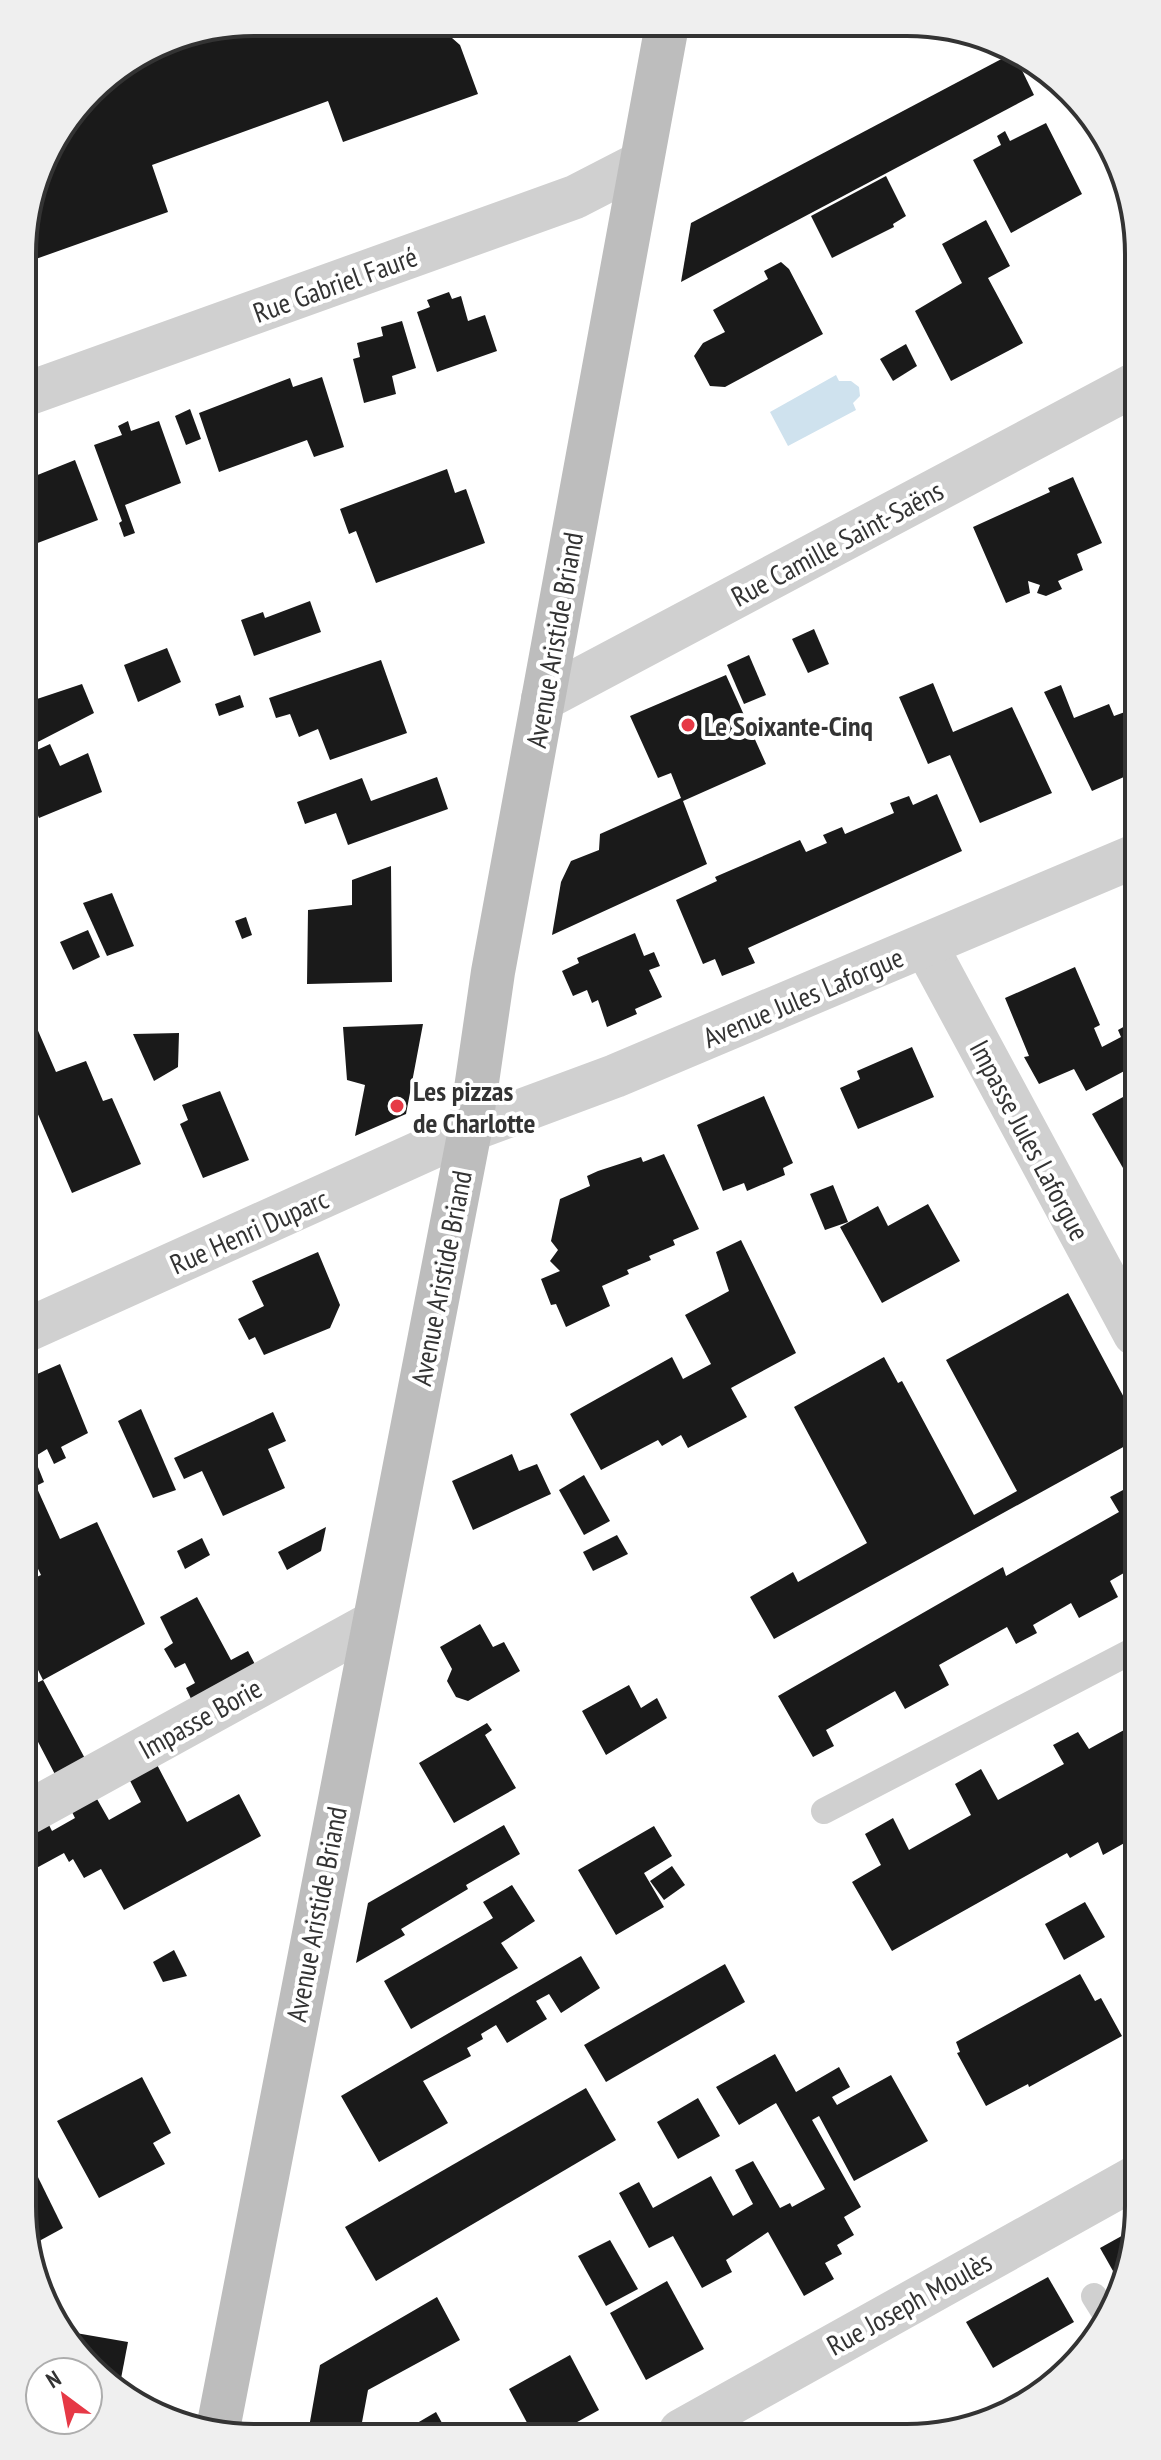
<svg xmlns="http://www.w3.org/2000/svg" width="1161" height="2460" viewBox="0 0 1161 2460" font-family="'PT Sans Narrow',sans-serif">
  <rect width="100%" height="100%" fill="#fff"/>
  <polygon fill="#cfe2ee" points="836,375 839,381 851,381 859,387 860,396 853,403 856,410 788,446 770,412"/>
  <g fill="#1a1a1a">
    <polygon points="254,22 435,23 460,45 478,94 343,142 328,101 152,165 168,212 33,260 24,235 24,224 46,151 101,80 166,39"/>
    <polygon points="1009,55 1016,58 1034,95 681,282 691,223"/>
    <polygon points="1046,123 1082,194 1011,233 973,160 1001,145 997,136 1005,131 1010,141"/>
    <polygon points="886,176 906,216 893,224 894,227 832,258 811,216"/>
    <polygon points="986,220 1010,266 988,278 1023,343 951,381 915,311 962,283 942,244"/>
    <polygon points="781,262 789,269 823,334 725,387 710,386 694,356 703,343 725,332 713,310 768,279 764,271"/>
    <polygon points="449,292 452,299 461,296 468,321 485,315 497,351 437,372 417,312 430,307 427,300"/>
    <polygon points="402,321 416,368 392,376 396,394 364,403 353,359 360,357 357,343 383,336 381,327"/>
    <polygon points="906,344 917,366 893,381 880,359"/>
    <polygon points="322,377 344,447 314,457 307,440 219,472 199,413 290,378 293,387"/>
    <polygon points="190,409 201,439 186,445 175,416"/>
    <polygon points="128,421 131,431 159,421 181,483 125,505 135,533 124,537 119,523 122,521 94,445 122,435 118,426"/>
    <polygon points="75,460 98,520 35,544 25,519 25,480"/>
    <polygon points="447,469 455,493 466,489 485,543 376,583 356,531 349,534 340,509"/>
    <polygon points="1073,477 1102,543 1077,554 1083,570 1058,581 1062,589 1046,596 1037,593 1040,585 1028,581 1030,593 1006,603 973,527 1050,492 1048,488"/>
    <polygon points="310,601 321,632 254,656 241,620 263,612 265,618"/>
    <polygon points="814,629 829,664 808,673 792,639"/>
    <polygon points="167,648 181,682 138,702 124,665"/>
    <polygon points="749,655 766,695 744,704 727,665"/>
    <polygon points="381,660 407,733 330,760 318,729 299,737 290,714 276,718 269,698"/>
    <polygon points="726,675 766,764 683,801 707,864 552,935 561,882 571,861 599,850 600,834 681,798 671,773 658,778 630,716"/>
    <polygon points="933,683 953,732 1012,707 1052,793 980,823 950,755 928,764 899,697"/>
    <polygon points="82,684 94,713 30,746 25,735 25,703"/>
    <polygon points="1061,685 1074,718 1109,704 1114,716 1133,709 1133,773 1092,791 1044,692"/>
    <polygon points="240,695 244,707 219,716 215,704"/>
    <polygon points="50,744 60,766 88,753 102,792 39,818 26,786 26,755"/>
    <polygon points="437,777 448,809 348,845 336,813 305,824 297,802 362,778 371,801"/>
    <polygon points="937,794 962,851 748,948 755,963 722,976 715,959 703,964 676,900 717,881 715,877 800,840 806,852 827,843 823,835 842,827 845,834 894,813 890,803 909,796 913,805"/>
    <polygon points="391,866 392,982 307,984 308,910 352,905 352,880"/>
    <polygon points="112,893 134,946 107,956 83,903"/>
    <polygon points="246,917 252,935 242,939 235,921"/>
    <polygon points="88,930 100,957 73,970 60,942"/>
    <polygon points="635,933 644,956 654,952 660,966 649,970 662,997 635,1009 637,1014 607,1027 598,1000 592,1003 587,990 573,996 562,971 579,963 577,958"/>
    <polygon points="1075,967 1100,1025 1094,1028 1102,1047 1121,1037 1118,1030 1134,1021 1134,1066 1086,1091 1074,1069 1039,1084 1024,1057 1029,1056 1005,998"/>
    <polygon points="26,1003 56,1072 86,1061 103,1101 112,1098 141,1164 72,1193 27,1089"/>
    <polygon points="423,1024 406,1114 355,1136 365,1085 347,1080 343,1027"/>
    <polygon points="179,1033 178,1067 154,1081 133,1034"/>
    <polygon points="912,1047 934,1097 858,1129 840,1088 860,1079 857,1071"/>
    <polygon points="220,1091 249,1160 203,1178 180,1124 188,1120 182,1105"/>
    <polygon points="1134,1091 1135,1170 1127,1175 1092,1114"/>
    <polygon points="764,1096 793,1163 783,1168 785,1175 747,1191 744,1183 723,1191 697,1125"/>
    <polygon points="664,1154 699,1229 673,1240 675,1245 649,1256 651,1260 627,1270 629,1274 602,1286 610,1306 566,1327 556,1304 551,1305 541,1279 560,1271 550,1261 558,1250 551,1241 560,1199 590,1186 587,1176 598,1171 641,1157 643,1162"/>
    <polygon points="833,1185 848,1222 825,1230 810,1194"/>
    <polygon points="928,1204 960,1261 882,1303 840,1227 878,1206 888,1226"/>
    <polygon points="741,1240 796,1353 731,1388 747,1417 688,1448 681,1435 662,1446 658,1440 601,1470 570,1414 672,1357 683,1379 711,1364 685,1315 729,1291 716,1252"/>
    <polygon points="318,1252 340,1305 330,1328 264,1355 255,1337 249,1340 238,1319 264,1306 252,1281"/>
    <polygon points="1068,1293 1135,1418 1136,1440 774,1639 750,1597 793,1572 798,1582 867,1543 794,1407 884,1357 898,1383 902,1381 974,1515 1017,1491 946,1360"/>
    <polygon points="60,1364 88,1433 61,1447 66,1458 54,1464 47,1449 34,1457 44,1482 36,1486 60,1539 97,1522 145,1624 43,1680 89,1766 59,1782 36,1738 28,1742 28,1687 43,1680 28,1650 28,1581 41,1575 28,1548 27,1396 35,1392 28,1378"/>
    <polygon points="141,1409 176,1490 153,1498 118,1421"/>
    <polygon points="273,1412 286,1441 268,1449 285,1488 223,1516 202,1471 184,1479 174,1458"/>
    <polygon points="512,1454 519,1471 537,1464 551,1494 473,1530 452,1481"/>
    <polygon points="584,1475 610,1521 584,1535 559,1490"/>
    <polygon points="1136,1483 1136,1566 1110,1581 1118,1597 1079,1618 1071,1603 1033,1625 1037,1633 1016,1644 1007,1627 939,1665 949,1685 905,1709 895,1691 826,1730 834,1746 813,1757 778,1696 1003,1567 1006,1576 1119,1512 1110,1497"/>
    <polygon points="326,1527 321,1551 287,1570 278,1552"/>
    <polygon points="617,1535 628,1554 593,1571 583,1552"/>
    <polygon points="202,1538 210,1555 185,1569 177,1551"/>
    <polygon points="197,1597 231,1660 248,1651 259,1672 193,1703 186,1688 195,1683 185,1663 175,1668 164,1649 173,1643 160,1617"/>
    <polygon points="480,1624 493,1647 504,1642 520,1671 468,1701 456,1697 447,1681 452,1669 440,1647"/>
    <polygon points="629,1685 641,1708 657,1698 667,1718 606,1755 582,1711"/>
    <polygon points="487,1723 492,1730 485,1735 516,1788 454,1823 419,1763"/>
    <polygon points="1137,1723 1137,1836 1103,1855 1098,1842 1070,1858 1067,1853 892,1951 852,1882 881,1865 865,1834 893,1818 909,1850 971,1815 955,1784 981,1769 998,1800 1064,1764 1053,1745 1078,1732 1089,1749"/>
    <polygon points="153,1757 187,1822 239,1794 261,1836 124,1910 101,1869 84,1878 73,1859 69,1862 64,1853 29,1872 29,1834 48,1823 52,1831 75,1818 72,1812 97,1799 109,1820 141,1802 125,1771"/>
    <polygon points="504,1825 520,1854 466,1885 468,1889 401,1929 405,1935 356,1963 368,1903"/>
    <polygon points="654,1826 672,1856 644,1873 664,1907 616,1935 578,1870"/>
    <polygon points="672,1866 685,1885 664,1900 650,1881"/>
    <polygon points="512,1885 535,1921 501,1943 518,1968 411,2029 384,1981 493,1918 483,1902"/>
    <polygon points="1085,1902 1105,1937 1064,1960 1045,1924"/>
    <polygon points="174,1950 187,1976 163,1982 153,1962"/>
    <polygon points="581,1956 600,1988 561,2013 549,1994 536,2001 547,2019 507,2043 496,2025 481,2034 483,2039 467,2048 471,2056 423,2081 448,2123 379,2162 341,2096"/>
    <polygon points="725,1964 745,2002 606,2082 584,2045"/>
    <polygon points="1080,1974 1095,2001 1101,1998 1122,2036 1029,2087 1028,2084 986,2106 957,2053 960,2052 956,2042"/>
    <polygon points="775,2054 796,2092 839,2067 850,2087 832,2097 837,2105 891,2075 928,2141 854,2181 819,2116 812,2120 861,2207 844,2217 854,2235 837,2245 842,2254 825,2263 834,2279 804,2296 768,2232 726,2260 732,2272 702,2288 673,2236 649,2248 619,2193 639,2182 653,2208 711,2176 733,2216 753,2204 735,2170 753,2161 780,2208 790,2203 792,2207 825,2189 776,2103 739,2125 716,2087"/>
    <polygon points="142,2077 171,2133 153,2143 165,2164 99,2198 57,2121"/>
    <polygon points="586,2088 616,2140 376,2281 345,2227"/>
    <polygon points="698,2098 720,2136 678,2159 657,2122"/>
    <polygon points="33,2167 63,2228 30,2246 30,2169"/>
    <polygon points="1136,2228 1132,2239 1117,2278 1100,2248"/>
    <polygon points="610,2240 638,2289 606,2306 578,2256"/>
    <polygon points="1048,2277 1074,2322 993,2368 966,2322"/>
    <polygon points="667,2281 704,2349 646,2380 610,2313"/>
    <polygon points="437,2297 460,2340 368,2390 360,2433 308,2433 320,2365"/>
    <polygon points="70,2332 128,2342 119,2389 101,2380"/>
    <polygon points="570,2355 599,2410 559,2432 532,2432 509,2389"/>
    <polygon points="436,2412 447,2432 400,2433"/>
  </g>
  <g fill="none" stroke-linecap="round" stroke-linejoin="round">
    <g stroke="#d0d0d0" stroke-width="26">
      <polyline points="824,1811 1136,1649"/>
      <polyline points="1094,2296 1104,2312"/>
    </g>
    <g stroke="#d0d0d0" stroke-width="44">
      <polyline points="24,395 575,197 641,163"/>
      <polyline points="543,699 1132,386"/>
      <polyline points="926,946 1135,1334"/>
      <polyline points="27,1330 470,1130"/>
      <polyline points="29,1812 371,1624"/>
      <polyline points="681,2431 1138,2176"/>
    </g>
    <polyline stroke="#d0d0d0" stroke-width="44" points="470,1130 615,1076 1133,857"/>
    <polyline stroke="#bdbdbd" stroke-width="44" points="217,2434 470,1130 493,972 667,25"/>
  </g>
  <g fill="#e63946" stroke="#fff" stroke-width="3">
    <circle cx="688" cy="725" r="8"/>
    <circle cx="397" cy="1106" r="8"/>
  </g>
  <g text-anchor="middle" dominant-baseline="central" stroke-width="8" stroke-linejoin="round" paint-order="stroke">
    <g font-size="28" fill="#333" stroke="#fff">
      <text transform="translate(335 284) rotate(-20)">Rue Gabriel Fauré</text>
      <text transform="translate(837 543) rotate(-28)">Rue Camille Saint-Saëns</text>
      <text transform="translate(554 640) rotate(-80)">Avenue Aristide Briand</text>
      <text transform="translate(803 997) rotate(-23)">Avenue Jules Laforgue</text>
      <text transform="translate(1030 1140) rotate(62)">Impasse Jules Laforgue</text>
      <text transform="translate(249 1231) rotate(-24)">Rue Henri Duparc</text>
      <text transform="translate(441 1278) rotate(-79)">Avenue Aristide Briand</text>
      <text transform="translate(200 1718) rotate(-29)">Impasse Borie</text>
      <text transform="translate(316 1914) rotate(-79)">Avenue Aristide Briand</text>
      <text transform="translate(909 2303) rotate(-29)">Rue Joseph Moulès</text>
    </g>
    <g font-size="28" font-weight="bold" fill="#333" stroke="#fff" text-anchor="start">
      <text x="704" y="725">Le Soixante-Cinq</text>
      <text x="413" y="1090">Les pizzas<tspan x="413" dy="32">de Charlotte</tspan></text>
    </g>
  </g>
  <path d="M0 0H1161V2460H0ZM254 36H907A218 218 0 0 1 1125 254V2206A218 218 0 0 1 907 2424H254A218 218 0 0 1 36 2206V254A218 218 0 0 1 254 36Z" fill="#efefef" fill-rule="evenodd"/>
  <path fill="none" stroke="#333" stroke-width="4" d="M254 36H907A218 218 0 0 1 1125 254V2206A218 218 0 0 1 907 2424H254A218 218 0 0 1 36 2206V254A218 218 0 0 1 254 36Z"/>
  <g transform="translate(64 2396) rotate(328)"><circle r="38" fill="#ffffff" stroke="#adadad" stroke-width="2"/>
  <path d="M0-6L14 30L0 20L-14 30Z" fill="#e63946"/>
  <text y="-12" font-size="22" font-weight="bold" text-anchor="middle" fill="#333333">N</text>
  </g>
</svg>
